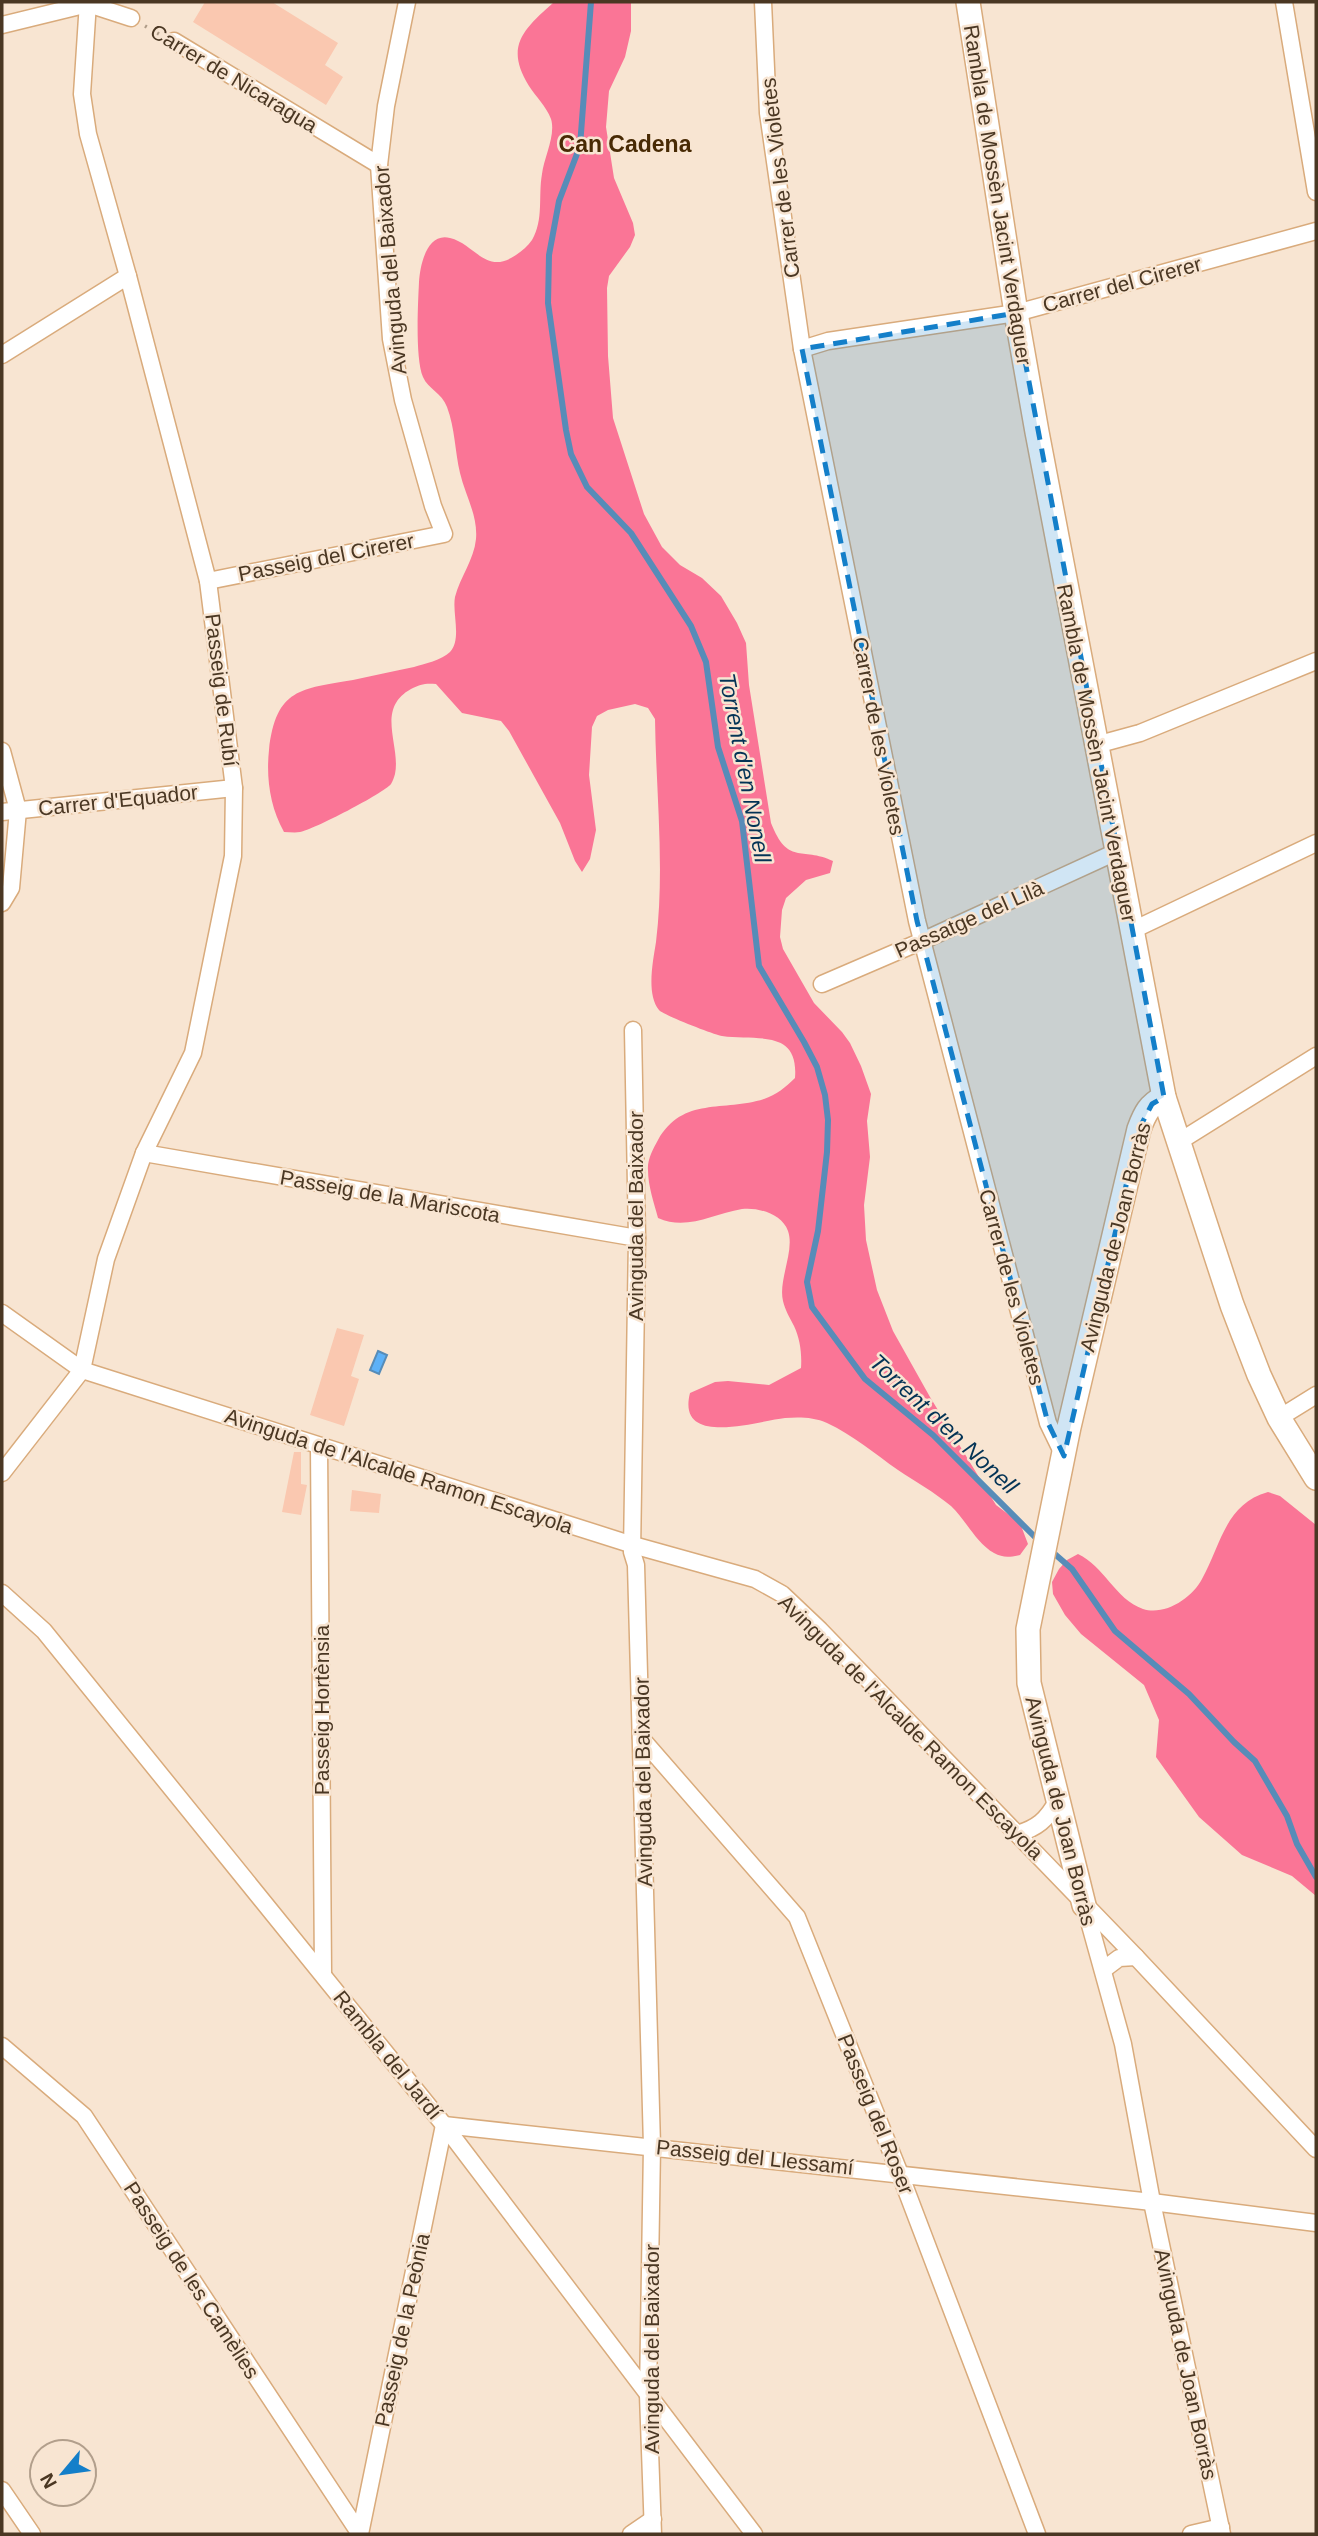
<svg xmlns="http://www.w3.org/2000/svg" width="1318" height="2536" viewBox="0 0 1318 2536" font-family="Helvetica,sans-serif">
  <rect width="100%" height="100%" fill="#f8e5d2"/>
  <g fill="#fa7596">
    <path d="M554 2H631V31L625 57 609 91 606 127 614 178 633 223 635 235 630 247 609 276 607 288 608 356 613 418 644 514 662 547 680 565 702 578 721 596 737 623 746 643 749 685 771 823C788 866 801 846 833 861L830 873 806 880 786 898 782 910 780 937 783 949 814 1003 842 1032 850 1043 861 1066 871 1094 867 1121 870 1157 864 1205 866 1240 877 1290 893 1331 930 1397 996 1505 1020 1523 1028 1544 1020 1555C1010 1557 1003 1558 994 1553 976 1543 966 1520 951 1506 934 1492 916 1482 898 1470 875 1454 853 1435 827 1423 814 1417 799 1417 785 1418 758 1421 676 1448 690 1393L715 1382 728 1381 769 1385 801 1368C802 1353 800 1339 794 1326 790 1318 785 1310 783 1301 778 1280 795 1251 788 1231 782 1214 758 1207 742 1209 712 1214 687 1231 658 1218 654 1203 648 1186 648 1170 647 1160 653 1149 658 1140 683 1096 724 1112 764 1099 776 1095 786 1087 795 1078 799 1028 756 1041 722 1036 715 1035 663 1015 659 1010 646 994 653 961 656 942 665 869 656 793 655 719L648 708 635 704 608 710 597 716 592 727 589 775 596 830 590 859 582 872 575 861 560 823 509 731 501 721 462 713 436 684C426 683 420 684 411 689 375 709 401 745 395 774 394 777 393 781 391 784 384 793 313 830 300 832 295 833 289 832 284 832 270 807 266 778 269 750 276 688 301 689 353 680 373 676 393 671 414 667 424 664 442 660 450 652 462 639 452 613 455 597 460 577 474 560 476 539 478 515 465 495 460 473 455 452 455 428 447 407 442 393 428 389 423 377 415 358 418 304 419 282 420 265 427 232 450 238 475 244 486 276 516 255 522 251 528 246 532 240 544 220 538 196 542 174 544 157 556 135 551 119 546 106 536 97 529 86 504 46 524 29 554 2Z"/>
    <path d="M1268 1492 1280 1496 1316 1525V1896L1292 1876 1242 1855 1199 1817 1156 1757 1159 1720 1144 1685 1081 1634 1065 1615 1053 1594 1052 1582 1059 1569 1067 1560 1078 1554C1104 1566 1115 1599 1143 1609 1165 1616 1192 1598 1202 1579 1221 1545 1225 1504 1268 1492Z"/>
  </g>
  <polygon fill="#5db1f8" stroke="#578cb8" stroke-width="2" points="378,1351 387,1355 379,1374 370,1370"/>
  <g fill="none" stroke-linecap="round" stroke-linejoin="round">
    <g stroke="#578cb8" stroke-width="6">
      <polyline points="591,2 580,146 559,201 549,255 548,303 566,430 571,454 587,487 631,533 691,626 706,662 718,747 742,821 759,966 804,1042 817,1067 825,1095 828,1120 827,1152 818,1231 807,1282 812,1307 865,1379 933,1435 1040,1542"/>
      <polyline points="1049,1549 1072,1569 1115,1631 1189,1694 1234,1742 1255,1761 1287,1816 1297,1844 1316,1877"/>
    </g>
  </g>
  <g fill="#fac8b0">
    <polygon points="205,2 272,2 338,43 325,65 343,77 326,105 193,22"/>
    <polygon points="337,1328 364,1335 351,1376 359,1379 344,1426 310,1415"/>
    <polygon points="294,1452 301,1452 301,1484 307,1485 301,1515 282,1512"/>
    <polygon points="352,1490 381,1494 379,1513 350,1511"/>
  </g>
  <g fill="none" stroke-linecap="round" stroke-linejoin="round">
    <defs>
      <g id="street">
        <polyline points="763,2 768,113 802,349 917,921 1048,1423 1064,1456"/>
        <polyline points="1284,2 1316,192"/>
        <polyline points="2,25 88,4 131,18"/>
        <polyline points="174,41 379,165"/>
        <polyline points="802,349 828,341 1016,313 1316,231"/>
        <polyline points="2,355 128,276"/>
        <polyline points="208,581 444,534 433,506 403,400 391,339 379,165 386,106 407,2"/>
        <polyline points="1096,745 1140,733 1316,661"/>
        <polyline points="2,751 18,810 11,888 2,903"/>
        <polyline points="2,812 234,788"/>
        <polyline points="1131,931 1316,843"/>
        <polyline points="822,984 922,941 1116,852"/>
        <polyline points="633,1030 637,1238 632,1552 636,1565 652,2146 648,2395 653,2534"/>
        <polyline points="1177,1143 1316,1056"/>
        <polyline points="144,1153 637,1238"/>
        <polyline points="2,1313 82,1370 633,1545 755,1579 782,1594 820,1630 1136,1957 1316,2149"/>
        <polyline points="1279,1418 1316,1395"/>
        <polyline points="319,1446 323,1974"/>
        <polyline points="2,1473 82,1370 106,1259 144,1153 193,1053 233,856 234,788 208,581 128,276 88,134 82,94 88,2"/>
        <polyline points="2,1593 44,1631 444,2125 754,2534"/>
        <polyline points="641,1738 797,1917 900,2174 1037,2534"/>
        <path d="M1017 1834C1037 1828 1047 1820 1057 1801"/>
        <polyline points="1085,1907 1123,2044 1152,2202 1222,2534"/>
        <polyline points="1103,1970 1119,1958 1136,1957"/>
        <polyline points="2,2046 84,2116 360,2534"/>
        <polyline points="2,2490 32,2534"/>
        <polyline points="360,2534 444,2125 1152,2202 1316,2223"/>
        <polyline points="631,2534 653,2519"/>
        <polyline points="1191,2534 1221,2527"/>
      </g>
      <g id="secondary">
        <polyline points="968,2 1016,313 1037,432 1164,1097 1232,1305 1259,1375 1279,1418 1316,1478"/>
        <path d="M1084 1905 1029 1683 1028 1629 1069 1427 1139 1129C1145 1113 1149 1105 1164 1097"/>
      </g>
    </defs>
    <use href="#street" stroke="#d9ab7c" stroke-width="19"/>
    <use href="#secondary" stroke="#d9ab7c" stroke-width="26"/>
    <polyline stroke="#af9c88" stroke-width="3.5" stroke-dasharray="2 5" stroke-linecap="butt" points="145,26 159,34"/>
    <use href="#street" stroke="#fff" stroke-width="16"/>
    <use href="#secondary" stroke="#fff" stroke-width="23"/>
  </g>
  <path fill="#147fc9" fill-opacity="0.2" stroke="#147fc9" stroke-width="5" stroke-dasharray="14 9" stroke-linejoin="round" d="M1016 313 1164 1097 1152 1104 1139 1129 1064 1456 1048 1423 917 921 802 349Z"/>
  <g text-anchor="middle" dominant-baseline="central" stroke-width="5" stroke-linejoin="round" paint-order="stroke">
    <g font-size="21" fill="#4a3723" stroke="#f8e5d2">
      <text transform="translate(234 78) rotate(31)">Carrer de Nicaragua</text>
      <text transform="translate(780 178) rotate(-97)">Carrer de les Violetes</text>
      <text transform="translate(998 195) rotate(81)">Rambla de Mossèn Jacint Verdaguer</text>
      <text transform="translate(390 270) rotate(-95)">Avinguda del Baixador</text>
      <text transform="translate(1122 284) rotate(-15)">Carrer del Cirerer</text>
      <text transform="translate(326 557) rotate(-11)">Passeig del Cirerer</text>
      <text transform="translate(222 690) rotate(83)">Passeig de Rubí</text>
      <text transform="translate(879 736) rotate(79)">Carrer de les Violetes</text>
      <text transform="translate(1097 753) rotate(79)">Rambla de Mossèn Jacint Verdaguer</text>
      <text transform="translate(118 800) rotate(-6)">Carrer d'Equador</text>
      <text transform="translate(969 919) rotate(-24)">Passatge del Lilà</text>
      <text transform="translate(390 1196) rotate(10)">Passeig de la Mariscota</text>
      <text transform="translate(635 1216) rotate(-90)">Avinguda del Baixador</text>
      <text transform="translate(1115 1237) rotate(-76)">Avinguda de Joan Borràs</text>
      <text transform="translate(1012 1287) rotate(75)">Carrer de les Violetes</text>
      <text transform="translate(399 1471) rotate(18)">Avinguda de l'Alcalde Ramon Escayola</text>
      <text transform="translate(321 1710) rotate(-90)">Passeig Hortènsia</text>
      <text transform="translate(911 1727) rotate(45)">Avinguda de l'Alcalde Ramon Escayola</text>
      <text transform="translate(643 1782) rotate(-91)">Avinguda del Baixador</text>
      <text transform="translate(1061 1811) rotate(76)">Avinguda de Joan Borràs</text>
      <text transform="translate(388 2055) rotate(51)">Rambla del Jardí</text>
      <text transform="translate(876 2114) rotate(68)">Passeig del Roser</text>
      <text transform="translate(755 2157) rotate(6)">Passeig del Llessamí</text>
      <text transform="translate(192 2280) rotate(57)">Passeig de les Camèlies</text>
      <text transform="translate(402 2330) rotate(-78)">Passeig de la Peònia</text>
      <text transform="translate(651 2349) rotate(-90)">Avinguda del Baixador</text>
      <text transform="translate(1186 2364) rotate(78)">Avinguda de Joan Borràs</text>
    </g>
    <g font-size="23" font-weight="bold" fill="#482a04" stroke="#f8e5d2">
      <text x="625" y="144">Can Cadena</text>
    </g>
    <g font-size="23" font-style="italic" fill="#033355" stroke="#f8e5d2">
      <text transform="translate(745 768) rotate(79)">Torrent d'en Nonell</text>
      <text transform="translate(944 1424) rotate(43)">Torrent d'en Nonell</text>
    </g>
  </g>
  <rect width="1318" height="2536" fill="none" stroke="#4a3723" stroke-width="7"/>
  <g transform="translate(63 2473) rotate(241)"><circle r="33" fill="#f8e5d2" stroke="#b29f8c" stroke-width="2"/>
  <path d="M0-5L12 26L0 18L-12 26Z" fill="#147fc9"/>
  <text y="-10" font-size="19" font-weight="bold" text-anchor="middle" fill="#4a3723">N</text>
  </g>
</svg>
